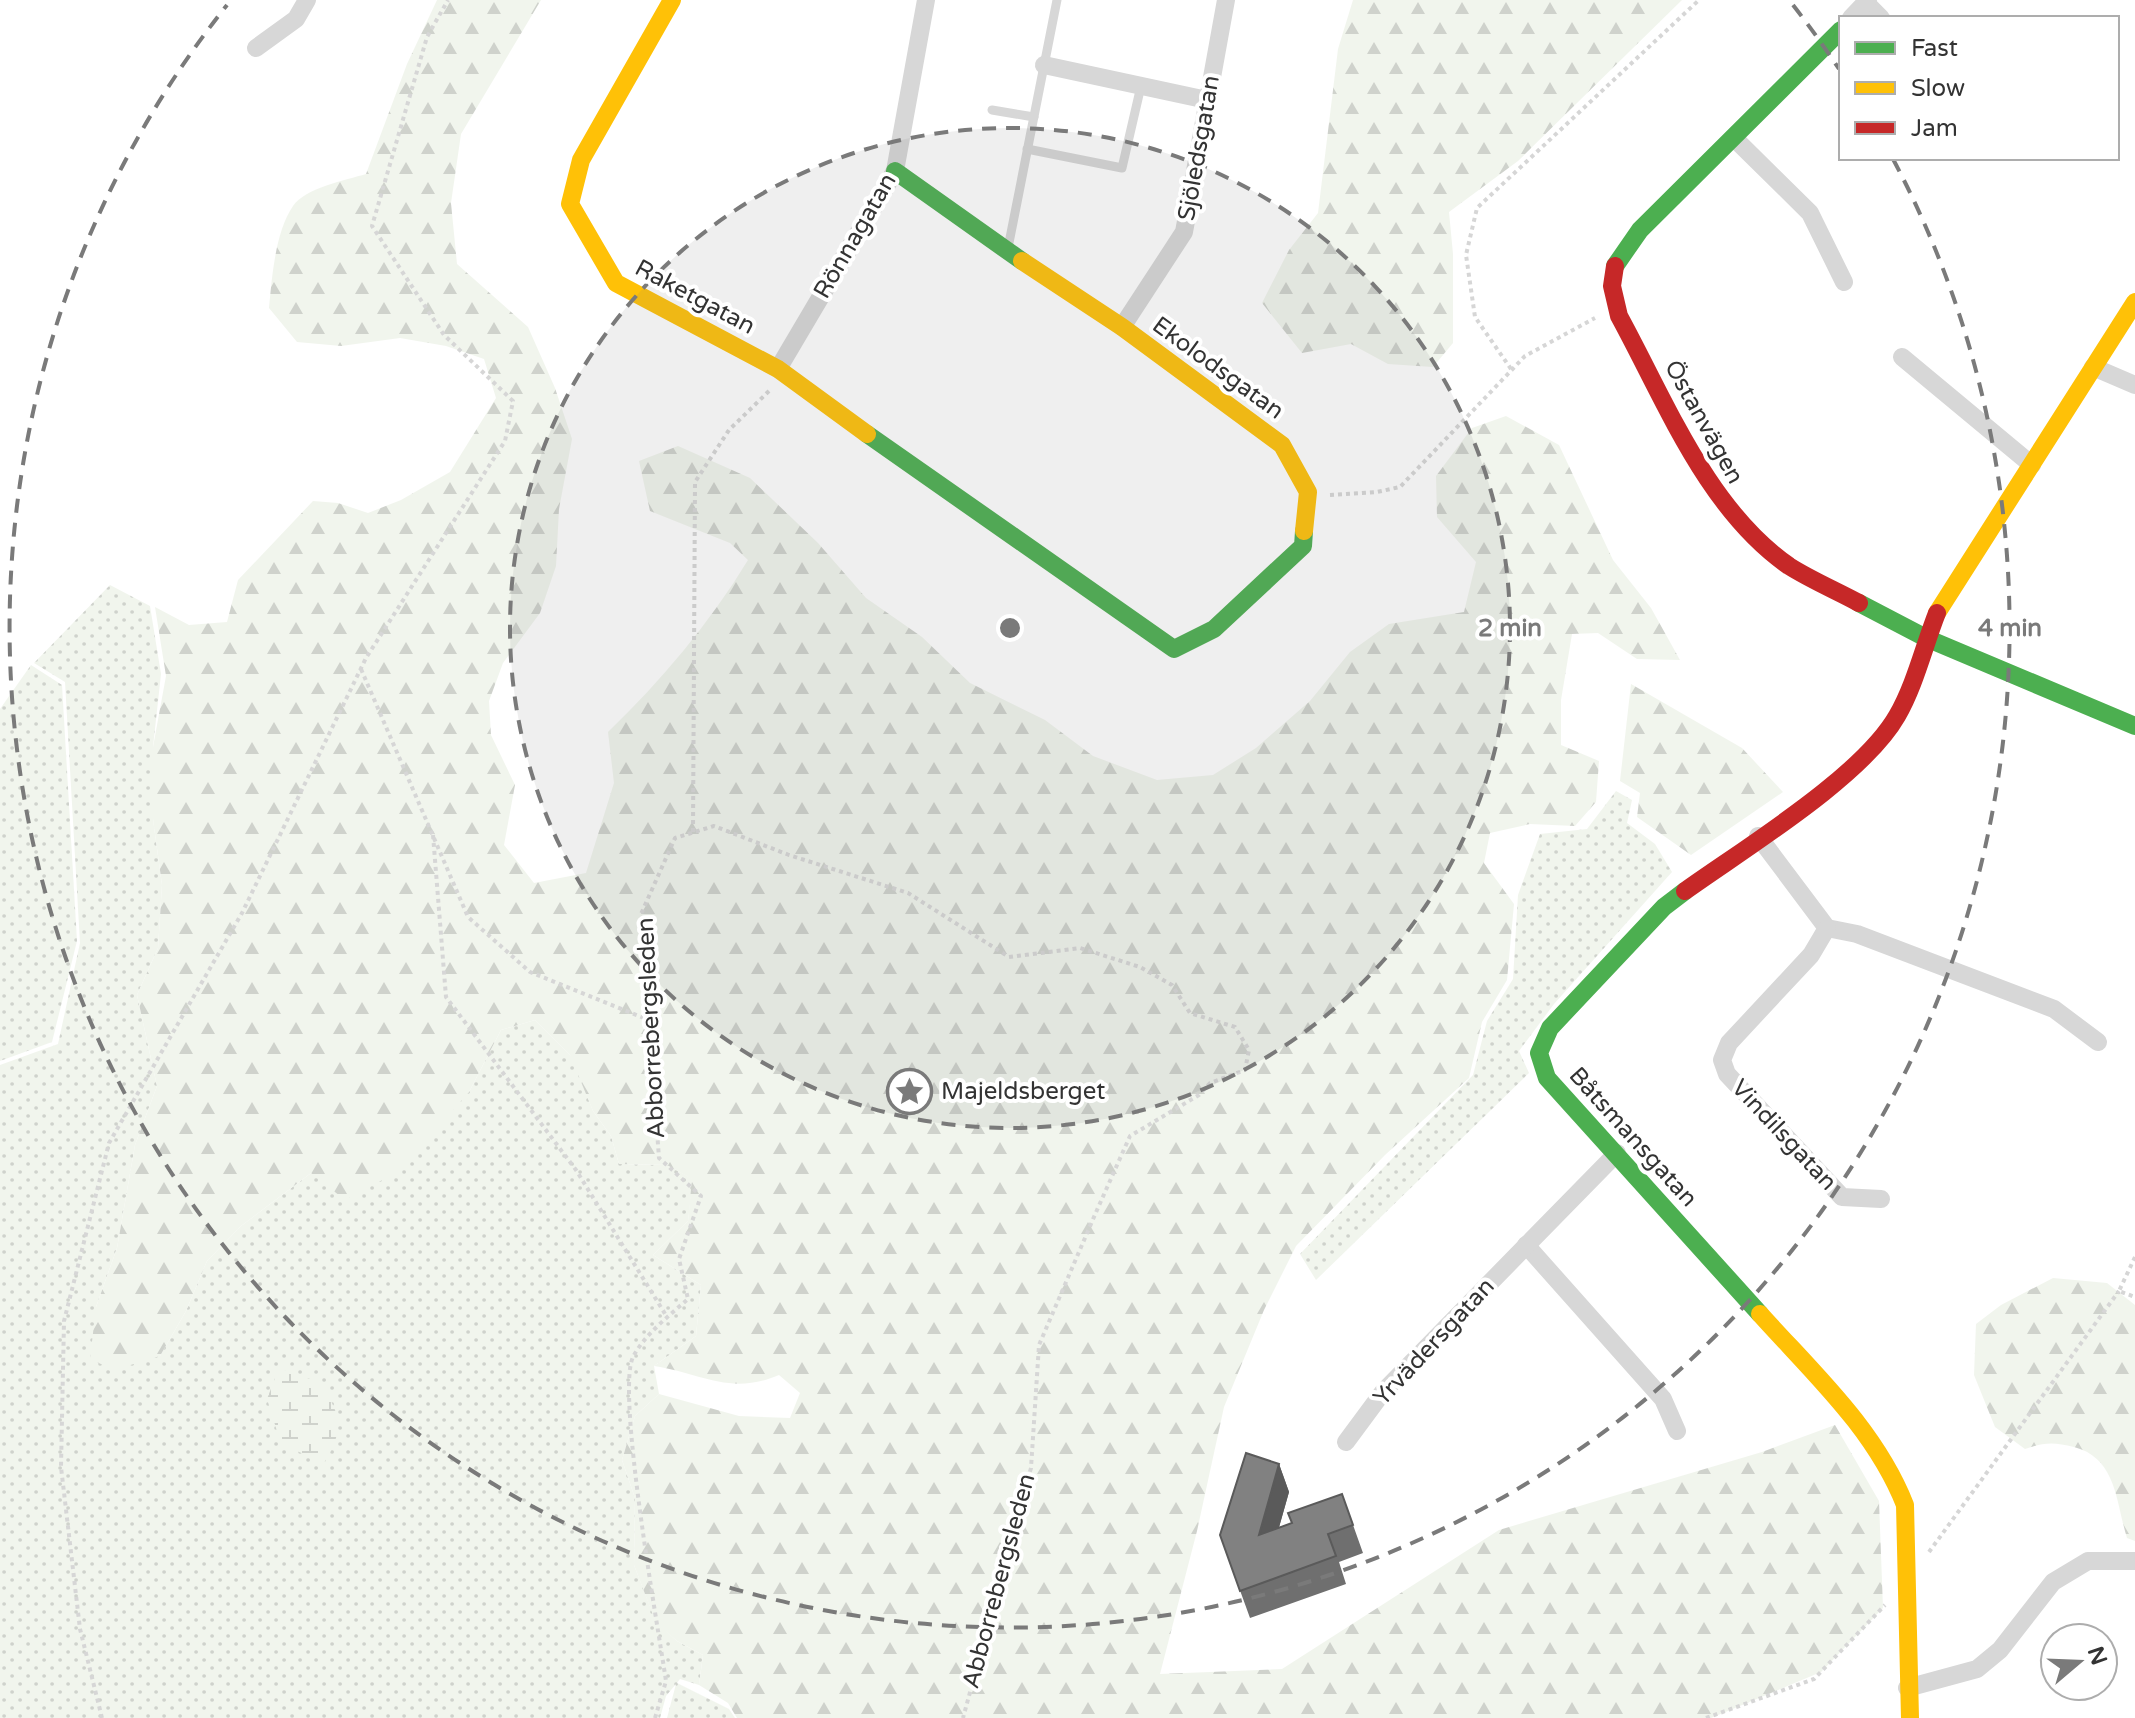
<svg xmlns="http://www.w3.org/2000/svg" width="2135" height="1718" viewBox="0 0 2135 1718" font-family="'Varela Round',sans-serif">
  <defs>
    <pattern id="grass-dots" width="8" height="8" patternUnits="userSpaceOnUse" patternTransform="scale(2)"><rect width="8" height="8" fill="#f1f5ed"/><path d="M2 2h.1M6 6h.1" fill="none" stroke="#cfd2cc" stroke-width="1.8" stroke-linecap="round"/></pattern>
    <pattern id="forest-firs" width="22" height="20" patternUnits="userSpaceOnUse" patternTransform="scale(2)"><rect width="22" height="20" fill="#f1f5ed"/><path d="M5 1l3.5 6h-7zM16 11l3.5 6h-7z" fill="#cfd2cc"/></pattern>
    <pattern id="wetland-marsh" width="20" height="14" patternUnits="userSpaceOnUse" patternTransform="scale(2)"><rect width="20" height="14" fill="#f1f5ed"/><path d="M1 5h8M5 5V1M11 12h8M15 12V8" fill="none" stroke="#cfd2cc"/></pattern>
  </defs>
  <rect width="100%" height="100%" fill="#fff"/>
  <g fill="url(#grass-dots)">
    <polygon points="110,585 150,606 161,674 153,747 153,819 162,885 158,948 137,995 157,1086 135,1145 117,1248 96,1307 160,1356 186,1311 207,1261 241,1226 311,1173 469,1092 501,1030 535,1020 572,1057 593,1111 611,1136 619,1164 667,1165 693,1179 688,1221 653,1255 701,1285 696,1336 654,1366 659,1394 635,1416 622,1460 635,1498 634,1565 656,1622 677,1641 703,1655 699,1685 680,1679 677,1683 729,1709 735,1718 667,1718 676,1684 666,1696 660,1718 0,1718 0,1065 58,1044 80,943 65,682 34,663"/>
    <polygon points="31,665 62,685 77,941 52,1042 0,1061 0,709"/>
    <polygon points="1616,791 1632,800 1627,823 1655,844 1672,872 1554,1004 1519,1051 1529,1073 1316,1280 1300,1254 1473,1075 1487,1021 1513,979 1518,895 1540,834 1587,829"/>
  </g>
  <g fill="url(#forest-firs)">
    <path d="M437 0H541L461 134 451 203 457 264 528 327 555 388 572 439 559 509 556 566 540 613 503 663 489 701 491 735 515 785 504 845 534 883 586 873 614 783 608 732C662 680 709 624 748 560L730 543 650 511 639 461 678 446 750 478 818 543 866 598 922 637 970 683 1045 720 1093 756 1157 780 1213 775 1256 748 1310 701 1350 652 1389 624 1464 612 1476 562 1437 517 1436 476 1472 428 1506 416 1559 445 1613 560 1651 608 1680 660 1637 659 1598 633 1572 634 1561 700V745L1599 761 1596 802 1575 826 1530 824 1490 833 1484 863 1514 904 1507 980 1482 1022 1469 1078 1385 1155 1296 1246 1264 1310 1224 1407 1197 1531 1160 1674 1282 1669 1499 1530 1762 1452 1835 1425 1879 1501 1883 1608 1821 1672 1711 1718H737L728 1703 699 1685 703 1655 677 1641 656 1623 634 1565 635 1498 622 1460 635 1416 659 1394 739 1416 790 1418 800 1393 779 1375C730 1396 701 1373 654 1366L696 1336 701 1285 653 1255 688 1221 692 1179 667 1165 619 1164 611 1136 593 1111 570 1055 535 1020 501 1030 469 1092 428 1139 388 1177 345 1200 311 1173 241 1226 207 1261 186 1311 160 1356 114 1370 90 1359 96 1307 117 1248 135 1145 157 1086 137 995 158 948 162 885 153 819V747L166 676 155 607 189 625 227 622 238 580 313 501 338 503 368 513 401 500 450 472 496 398 484 359 446 346 400 338 341 346 297 342 269 308C272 278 275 232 293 206 305 188 346 180 366 174L407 64Z"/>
    <polygon points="1353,0 1682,0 1518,161 1449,212 1453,254 1453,343 1433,367 1388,364 1351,344 1302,353 1262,303 1289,250 1318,213 1338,49"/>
    <polygon points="1631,684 1742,748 1783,792 1691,855 1637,817 1640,793 1620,781"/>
    <path d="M2053 1278 2107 1283 2135 1305V1541L2127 1538C2116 1503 2117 1458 2074 1447 2054 1442 2045 1442 2025 1449L1995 1427 1974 1375 1976 1324 2001 1305Z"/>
  </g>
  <path fill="url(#wetland-marsh)" d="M279 1368 321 1383C341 1417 345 1428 324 1463L281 1444 267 1399Z"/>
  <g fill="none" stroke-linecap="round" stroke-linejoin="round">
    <g stroke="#d6d6d6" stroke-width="4" stroke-dasharray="4 4" stroke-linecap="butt">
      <polyline points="1511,369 1475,317 1466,255 1477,208 1699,0"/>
      <polyline points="1330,495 1377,492 1400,487 1525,356 1595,318"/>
      <polyline points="361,669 468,917 530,972 649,1020"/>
      <polyline points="693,832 695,482 729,430 770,390"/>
      <polyline points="433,835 446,997 576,1170 667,1317"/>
      <polyline points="2135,1257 2119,1291 2135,1297"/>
      <polyline points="1929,1552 2119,1291"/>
      <polyline points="102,1718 80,1629 61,1467 64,1321 109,1143 242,913 366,658 505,441 513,401 444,335 372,226 427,37 448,0"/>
      <path d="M655 1718 666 1681C658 1627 616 1392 633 1357 644 1335 670 1315 688 1299L679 1259 701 1196 659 1158 641 914 675 838 714 826 789 855 908 893 1009 957 1080 948 1140 967 1172 985 1190 1013 1235 1027 1249 1050 1245 1070 1210 1083 1199 1095 1130 1136 1097 1210 1039 1345 1031 1468 963 1718"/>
      <polyline points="1706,1718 1814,1679 1885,1605"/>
    </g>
    <g stroke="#d7d7d7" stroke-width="9">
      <polyline points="992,110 1034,117"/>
      <polyline points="1027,149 1122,168 1141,86"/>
      <polyline points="1008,248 1057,0"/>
    </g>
    <g stroke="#d7d7d7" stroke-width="18">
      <polyline points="1865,2 1881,18"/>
      <polyline points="1851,18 1868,0"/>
      <polyline points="256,48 296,19 307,0"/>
      <polyline points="1044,65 1207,100"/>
      <polyline points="1734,138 1810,213 1844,282"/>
      <polyline points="1122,327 1184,232 1226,0"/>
      <polyline points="1902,357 2032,465"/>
      <polyline points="2093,367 2135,385"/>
      <polyline points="778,369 895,171 926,0"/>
      <polyline points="1758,836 1827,928 1857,934 2054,1009 2098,1042"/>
      <polyline points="1827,928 1811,955 1729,1043 1722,1060 1727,1074 1842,1197 1881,1199"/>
      <polyline points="1526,1245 1663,1399 1677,1431"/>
      <polyline points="1346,1442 1383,1392 1617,1153"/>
      <polyline points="1907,1688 1977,1669 2000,1650 2053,1582 2088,1561 2135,1561"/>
    </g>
    <g stroke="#4caf50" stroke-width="18">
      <polyline points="895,171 1022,261"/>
      <polyline points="1615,266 1640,230 1841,30"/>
      <polyline points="867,434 1174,649 1214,629 1303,546 1304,531"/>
      <polyline points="1859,603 1926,638 2135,726"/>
      <polyline points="1685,891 1664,907 1550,1028 1539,1053 1547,1078 1760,1314"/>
    </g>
    <g stroke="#ffc107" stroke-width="18">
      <polyline points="672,0 581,160 570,204 616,283 778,369 867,434"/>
      <polyline points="1022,261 1122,327 1282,445 1308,492 1304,531"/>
      <polyline points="1937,613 2135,302"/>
      <path d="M1760 1314C1813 1373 1875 1429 1905 1505L1910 1718"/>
    </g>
    <g stroke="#c62828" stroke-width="18">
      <path d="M1615 266 1612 286 1619 316C1666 402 1707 509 1789 566 1811 580 1837 591 1859 603"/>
      <path d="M1685 891C1745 848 1862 777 1897 716 1915 685 1924 646 1937 613"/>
    </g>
  </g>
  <polygon fill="#6f6f6f" points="1279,1464 1289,1492 1279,1527 1292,1523 1342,1494 1363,1553 1339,1562 1346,1584 1250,1618 1220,1535"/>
  <polygon fill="#5a5a5a" points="1279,1464 1289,1492 1269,1563 1259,1535"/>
  <polygon fill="#818181" stroke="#5a5a5a" stroke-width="2" points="1246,1453 1279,1464 1259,1535 1292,1523 1288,1513 1342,1494 1353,1525 1328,1534 1336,1556 1240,1591 1220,1535"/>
  <circle cx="1010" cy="628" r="500" fill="#7a7a7a" fill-opacity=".12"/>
  <g fill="none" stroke="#7a7a7a" stroke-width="4" stroke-dasharray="14 10">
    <circle cx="1010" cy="628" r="500"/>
    <path d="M1793 5A1000 1000 0 0 1 1839 69M1893 159A1000 1000 0 1 1 227 5"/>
  </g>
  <defs>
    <symbol id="sight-ring" viewBox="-11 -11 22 22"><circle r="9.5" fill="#fff" stroke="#7a7a7a" stroke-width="1.5"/><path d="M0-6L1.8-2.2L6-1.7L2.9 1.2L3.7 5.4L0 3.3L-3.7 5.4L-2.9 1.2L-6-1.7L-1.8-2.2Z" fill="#7a7a7a"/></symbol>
  </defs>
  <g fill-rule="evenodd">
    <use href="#sight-ring" x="884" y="1066" width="51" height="51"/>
  </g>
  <g text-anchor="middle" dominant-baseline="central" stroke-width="8" stroke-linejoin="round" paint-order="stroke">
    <g font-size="24" fill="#333" stroke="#fff">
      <text transform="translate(1199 148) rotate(-80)">Sjöledsgatan</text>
      <text transform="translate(855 236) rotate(-60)">Rönnagatan</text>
      <text transform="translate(695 297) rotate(28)">Raketgatan</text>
      <text transform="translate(1218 368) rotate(36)">Ekolodsgatan</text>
      <text transform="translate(1704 422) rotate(61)">Östanvägen</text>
      <text transform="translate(651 1028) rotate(-93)">Abborrebergsleden</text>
      <text transform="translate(1784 1135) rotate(47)">Vindilsgatan</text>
      <text transform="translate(1633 1137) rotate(48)">Båtsmansgatan</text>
      <text transform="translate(1434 1342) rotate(-47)">Yrvädersgatan</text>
      <text transform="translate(999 1581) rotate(-75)">Abborrebergsleden</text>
    </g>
    <g font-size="24" fill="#333" stroke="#fff" text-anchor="start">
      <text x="941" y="1091">Majeldsberget</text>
    </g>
  </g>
  <circle cx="1010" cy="628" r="12" fill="#7a7a7a" stroke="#fff" stroke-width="4"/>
  <g font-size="24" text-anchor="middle" font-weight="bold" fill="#7a7a7a" stroke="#fff" stroke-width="8" stroke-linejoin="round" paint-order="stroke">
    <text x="1510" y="636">2 min</text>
    <text x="2010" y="636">4 min</text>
  </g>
  <rect x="1839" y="16" width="280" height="144" fill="#ffffff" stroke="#adadad" stroke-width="2"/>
  <rect x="1855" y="42" width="40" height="12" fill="#4caf50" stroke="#adadad" stroke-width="2"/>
  <text x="1911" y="56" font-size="24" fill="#333333">Fast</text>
  <rect x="1855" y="82" width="40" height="12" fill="#ffc107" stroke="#adadad" stroke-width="2"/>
  <text x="1911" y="96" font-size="24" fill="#333333">Slow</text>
  <rect x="1855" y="122" width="40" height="12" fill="#c62828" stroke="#adadad" stroke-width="2"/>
  <text x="1911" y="136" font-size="24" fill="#333333">Jam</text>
  <g transform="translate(2079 1662) rotate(71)"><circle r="38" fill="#ffffff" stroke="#adadad" stroke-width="2"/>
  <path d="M0-6L14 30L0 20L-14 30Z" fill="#7a7a7a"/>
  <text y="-12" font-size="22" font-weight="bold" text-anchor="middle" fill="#333333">N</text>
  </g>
</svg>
